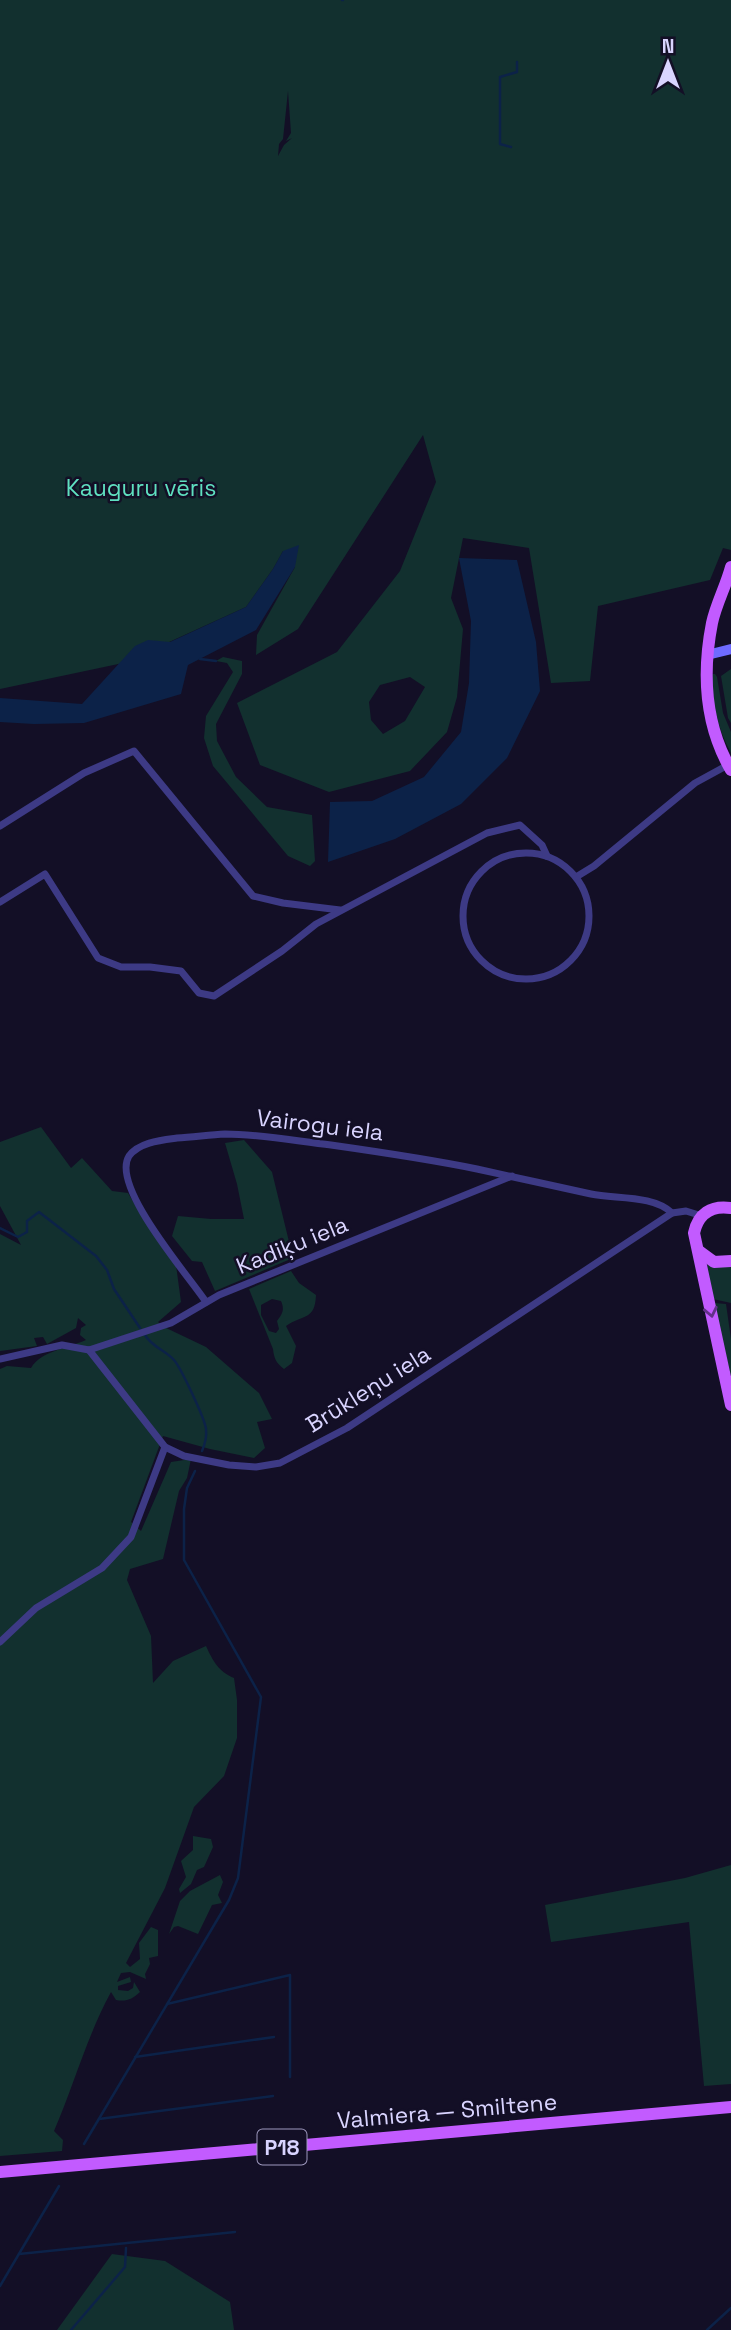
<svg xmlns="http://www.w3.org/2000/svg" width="731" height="2330" viewBox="0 0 731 2330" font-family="'Space Grotesk',sans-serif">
  <rect width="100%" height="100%" fill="#130f26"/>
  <g fill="#12302f" fill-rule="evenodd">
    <path d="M0 0H731V550L723 548 710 580 598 606 590 681 551 683 529 548 463 538 451 598 463 629 457 697 447 732 410 771 329 792 260 765 237 703 337 652 400 571 436 482 423 435 298 629 256 655 257 635 295 567 283 551 273 569 246 607 123 663 0 689ZM288 91 291 133 286 141 292 138 284 145 278 156 279 144 283 139ZM410 677 425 687 405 721 383 734 371 720 369 702 380 685Z"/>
    <polygon points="223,657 242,661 242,674 216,724 217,741 236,777 267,807 312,815 315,861 310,866 288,856 213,766 204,738 206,716 233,672 227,663 216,661"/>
    <polygon points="731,669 731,723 728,718 721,676"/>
    <path d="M709 674H715L717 677 723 713 731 732V753C717 728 713 702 709 674Z"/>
    <path d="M41 1127 71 1168 82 1158 112 1191 128 1193 149 1228 176 1265 181 1302 158 1322 162 1326 206 1347 259 1393 272 1419 257 1422 265 1448 254 1458 210 1449 163 1436 131 1522 141 1531 171 1462 191 1459 187 1478 179 1491 163 1559 130 1569 127 1580 151 1636 153 1683 173 1661 206 1646C213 1661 218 1671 234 1678L237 1700V1738L224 1776 194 1807 165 1888 126 1963 130 1967 140 1959 139 1943 151 1927 158 1930V1956L149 1958 150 1964 145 1974 146 1979 130 1972 121 1973 117 1982 130 1977 131 1982 118 1986V1990L128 1991 133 1988 134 1982 140 1992C132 1999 127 2002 116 2000L111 1992C87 2036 74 2085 54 2131L63 2140 62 2151 0 2156V1369L7 1366 31 1368C41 1351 68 1348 86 1340L80 1335 81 1328 86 1325 78 1318 76 1328 47 1344 43 1337 34 1338 37 1346 0 1351V1234L21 1245 0 1206V1142Z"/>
    <polygon points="244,1140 272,1172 293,1258 215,1291 202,1262 192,1261 172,1236 178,1216 211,1219 244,1219 237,1184 225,1143"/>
    <polygon points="706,1265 731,1266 731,1303 713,1299"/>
    <path d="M291 1271 299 1283 316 1295C315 1321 303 1314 286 1326L296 1346 292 1363 284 1369C276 1363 274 1358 273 1349L249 1289ZM272 1299 281 1301C285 1310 282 1314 277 1321L279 1329 276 1333 269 1331 261 1315V1305Z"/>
    <polygon points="714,1303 726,1304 731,1339 731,1377"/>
    <polygon points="193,1836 211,1839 213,1847 204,1867 197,1870 191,1884 180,1893 179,1889 186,1877 181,1861 193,1850"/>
    <polygon points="731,1865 731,2084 704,2086 689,1922 551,1942 545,1905 685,1878"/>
    <polygon points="220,1875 223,1882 218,1895 222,1903 212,1905 198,1934 178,1926 174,1927 169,1934 180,1901 190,1891"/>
    <polygon points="112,2254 165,2261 230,2302 234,2330 57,2330"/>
  </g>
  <g fill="#0c2248">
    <polygon points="299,545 295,567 256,630 188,665 181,694 84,723 34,724 0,722 0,698 82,704 135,646 148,640 170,642 246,607 273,569 283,551"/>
    <polygon points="459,558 517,560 536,642 540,691 507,758 461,804 395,839 328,862 330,802 372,801 424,777 461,732 469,683 471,621"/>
  </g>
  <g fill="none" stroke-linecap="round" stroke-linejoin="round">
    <g stroke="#0c2248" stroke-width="2.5">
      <polyline points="342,0 343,0"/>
      <polyline points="511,147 500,144 500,77 517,72 517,62"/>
      <polyline points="200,659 216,661"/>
      <polyline points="0,1228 18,1237 27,1232 27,1221 39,1212 96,1256 107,1270 114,1289 140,1328"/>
      <path d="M145 1335C152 1347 165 1350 174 1360 181 1368 205 1419 206 1429 207 1437 205 1444 202 1451"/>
      <polyline points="167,2004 290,1975 290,2077"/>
      <polyline points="135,2057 274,2037"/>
      <polyline points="99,2119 273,2096"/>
      <polyline points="84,2144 229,1900 238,1878 261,1697 184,1560 184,1509 187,1488 195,1471"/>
      <polyline points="19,2254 235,2232"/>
      <polyline points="0,2286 59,2186"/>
      <polyline points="71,2330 125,2267 126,2248"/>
      <polyline points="707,2330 731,2308"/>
    </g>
    <g stroke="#3d3a85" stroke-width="7">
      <polyline points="0,826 84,773 134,751 253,896 283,903 340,910"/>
      <circle cx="526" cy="916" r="63"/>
      <polyline points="576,877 594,866 695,783 728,765"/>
      <polyline points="0,902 45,874 98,958 121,967 150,967 181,971 199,993 214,996 282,951 316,924 487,833 520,825 542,845 547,856"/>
      <path d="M206 1302C188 1275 110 1186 129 1156 139 1142 162 1140 177 1138 193 1137 209 1135 225 1134 259 1134 296 1141 331 1145 380 1152 429 1159 477 1169 515 1177 553 1186 591 1194 616 1199 654 1195 672 1213"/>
      <polyline points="89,1350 165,1447 184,1456 229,1465 256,1467 280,1463 347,1428 672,1213 686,1211 702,1216"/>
      <polyline points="0,1359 62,1345 89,1350 171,1323 219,1295 512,1176"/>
      <polyline points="0,1642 36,1608 102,1568 131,1537 165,1447"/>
    </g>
    <polyline stroke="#6f6bff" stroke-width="10" points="707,655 731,649"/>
    <g stroke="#c25bff" stroke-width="12">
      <path d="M731 567C726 586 716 604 712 623 702 674 705 725 731 770"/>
      <path d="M731 1208C711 1205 698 1214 694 1233L731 1405"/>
      <polyline points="699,1251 714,1262 731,1261"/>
      <polyline points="0,2172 731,2107"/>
    </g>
  </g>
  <defs><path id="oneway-chevron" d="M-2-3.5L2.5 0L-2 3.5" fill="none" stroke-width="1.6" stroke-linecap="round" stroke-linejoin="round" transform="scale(1.75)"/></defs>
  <use stroke="#623188" href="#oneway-chevron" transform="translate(711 1312) rotate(78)"/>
  <g text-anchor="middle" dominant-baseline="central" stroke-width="5" stroke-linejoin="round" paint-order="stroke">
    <rect fill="#130f26" stroke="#9e99be" stroke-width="2" x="257.5" y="2129.5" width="49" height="35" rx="5"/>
    <g font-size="21" font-weight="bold" fill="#d9d4ff">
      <text x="282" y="2147">P18</text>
    </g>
    <g font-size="23" fill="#5fe0c0" stroke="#130f26">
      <text x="141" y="488">Kauguru vēris</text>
    </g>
    <g font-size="23" fill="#d9d4ff" stroke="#130f26">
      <text transform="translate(320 1125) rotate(7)">Vairogu iela</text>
      <text transform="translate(292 1245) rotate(-22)">Kadiķu iela</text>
      <text transform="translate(368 1389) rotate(-32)">Brūkleņu iela</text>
      <text transform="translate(447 2111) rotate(-5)">Valmiera — Smiltene</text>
    </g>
  </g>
  <g transform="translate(668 63)" stroke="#130f26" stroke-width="5" paint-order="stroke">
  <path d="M0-5L12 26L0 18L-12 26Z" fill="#d9d4ff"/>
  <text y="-10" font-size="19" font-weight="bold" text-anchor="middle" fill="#d9d4ff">N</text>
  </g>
</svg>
